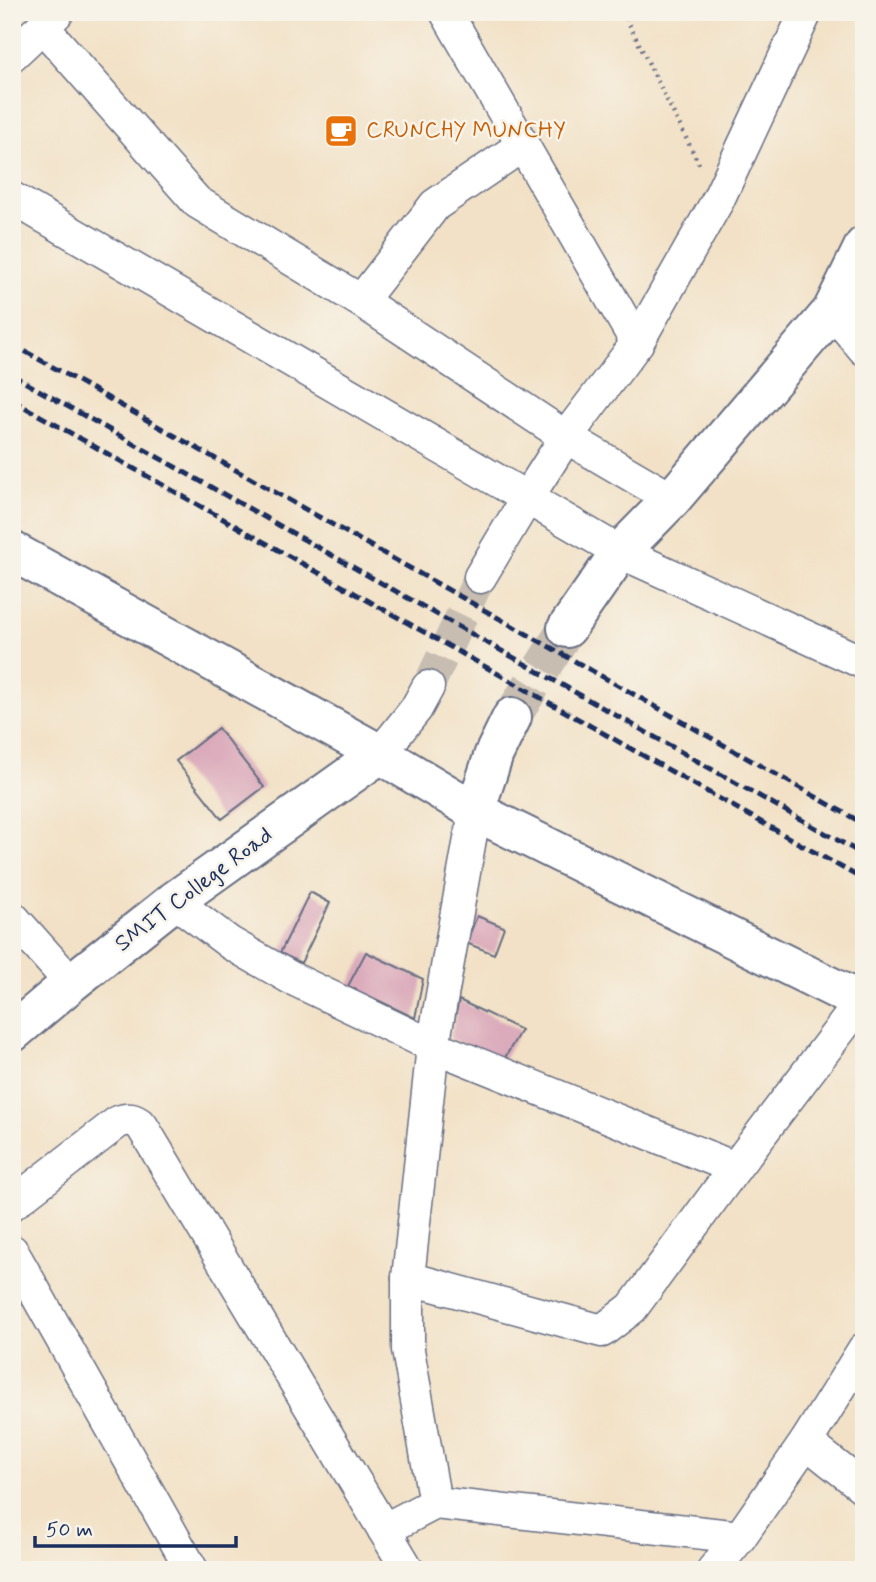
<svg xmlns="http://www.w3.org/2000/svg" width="876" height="1582" viewBox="0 0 876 1582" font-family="Mynerve,sans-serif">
  <rect width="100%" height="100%" fill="#f7f3e8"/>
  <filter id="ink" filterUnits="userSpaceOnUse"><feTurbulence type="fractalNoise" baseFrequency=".0143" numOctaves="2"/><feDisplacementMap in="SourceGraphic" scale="14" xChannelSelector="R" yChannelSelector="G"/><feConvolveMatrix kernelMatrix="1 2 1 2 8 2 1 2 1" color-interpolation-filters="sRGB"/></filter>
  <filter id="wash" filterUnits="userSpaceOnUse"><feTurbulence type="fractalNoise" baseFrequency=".00686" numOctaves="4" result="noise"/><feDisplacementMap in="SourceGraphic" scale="28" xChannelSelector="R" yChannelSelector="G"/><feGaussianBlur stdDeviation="1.57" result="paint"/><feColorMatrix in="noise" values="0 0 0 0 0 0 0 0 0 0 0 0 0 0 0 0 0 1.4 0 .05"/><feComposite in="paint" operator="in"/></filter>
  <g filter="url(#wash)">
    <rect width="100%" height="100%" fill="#f2e1c6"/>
    <g id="blocks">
      <g fill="#dbabbb">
        <polygon points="218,728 264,787 222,819 176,761"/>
        <polygon points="310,892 330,903 301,963 280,953"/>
        <polygon points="477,916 504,927 494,954 466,943"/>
        <polygon points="366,952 423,979 415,1018 348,986"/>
        <polygon points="459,1000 521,1030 503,1061 450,1039"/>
      </g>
    </g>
  </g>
  <g filter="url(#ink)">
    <use href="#blocks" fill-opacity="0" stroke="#666d82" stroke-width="2"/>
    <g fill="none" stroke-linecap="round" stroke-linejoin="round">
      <polyline stroke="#c7bdb1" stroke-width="32" stroke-dasharray="32 16" stroke-linecap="butt" points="428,687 480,577"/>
      <polyline stroke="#c7bdb1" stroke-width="38" stroke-dasharray="38 19" stroke-linecap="butt" points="512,717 567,628"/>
      <defs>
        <g id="minor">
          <polyline points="446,12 637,343"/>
          <polyline points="43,27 197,202 361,301 566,437 672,499"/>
          <polyline points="12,55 57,13"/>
          <polyline points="12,198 620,552 864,663"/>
          <polyline points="361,301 435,205 523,145"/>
          <polyline points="832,311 864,349"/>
          <polyline points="480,577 527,498 566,437 637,343 718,200 806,12"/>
          <polyline points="380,754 416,709 428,687"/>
          <polyline points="174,901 230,943 291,978 433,1046 735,1168"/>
          <polyline points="12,917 71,983"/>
          <path d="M12 1204 118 1122C129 1118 134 1119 142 1126L408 1570"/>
          <polyline points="12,1251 192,1570"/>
          <polyline points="408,1278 602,1331 632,1308 735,1168 861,1002"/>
          <polyline points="806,1442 864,1488"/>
          <polyline points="435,1503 740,1537"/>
          <polyline points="384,1530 435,1503 408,1350 408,1278 433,1046 475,811"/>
          <polyline points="713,1570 740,1537 806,1442 864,1349"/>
        </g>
        <g id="major">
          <polyline points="12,551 380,754 475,811 864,1003"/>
          <polyline points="567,628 620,552 672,499 832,311 864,246"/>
          <polyline points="475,811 494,754 512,717"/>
          <polyline points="12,1033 71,983 174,901 380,754"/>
        </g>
      </defs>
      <use href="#minor" stroke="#666d82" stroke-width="35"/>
      <use href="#major" stroke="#666d82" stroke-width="42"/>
      <polyline stroke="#666d82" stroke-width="4.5" stroke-dasharray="2 5" stroke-linecap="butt" points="623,12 701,168"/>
      <use href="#minor" stroke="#fff" stroke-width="32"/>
      <use href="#major" stroke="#fff" stroke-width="38"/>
      <g stroke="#1b2f5e" stroke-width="5" stroke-dasharray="10 5" stroke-linecap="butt">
        <polyline points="12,344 864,824"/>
        <polyline points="12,375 864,855"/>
        <polyline points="12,400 864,880"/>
      </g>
    </g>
  </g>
  <defs>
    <symbol id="cafe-square" viewBox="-11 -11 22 22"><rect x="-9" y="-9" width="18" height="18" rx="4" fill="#e8710a" stroke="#f7f3e8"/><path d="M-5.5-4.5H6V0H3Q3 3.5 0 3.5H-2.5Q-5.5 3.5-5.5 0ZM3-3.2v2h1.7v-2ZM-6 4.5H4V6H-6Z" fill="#fff"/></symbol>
  </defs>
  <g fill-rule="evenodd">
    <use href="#cafe-square" x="322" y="112" width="38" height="38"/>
  </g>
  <g text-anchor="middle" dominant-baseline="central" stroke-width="5" stroke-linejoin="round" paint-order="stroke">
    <g font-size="23" fill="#c56008" stroke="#f7f3e8" text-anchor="start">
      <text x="366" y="131">CRUNCHY MUNCHY</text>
    </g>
    <g font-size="23" fill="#1b2f5e" stroke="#f7f3e8">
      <text transform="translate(194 890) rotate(-37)">SMIT College Road</text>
    </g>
  </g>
  <rect width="876" height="1582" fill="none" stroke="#f7f3e8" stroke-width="42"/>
  <path d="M35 1536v10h201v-10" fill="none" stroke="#1b2f5e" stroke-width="3.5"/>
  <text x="46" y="1536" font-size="21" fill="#1b2f5e" stroke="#f7f3e8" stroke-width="5" paint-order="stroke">50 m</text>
</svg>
